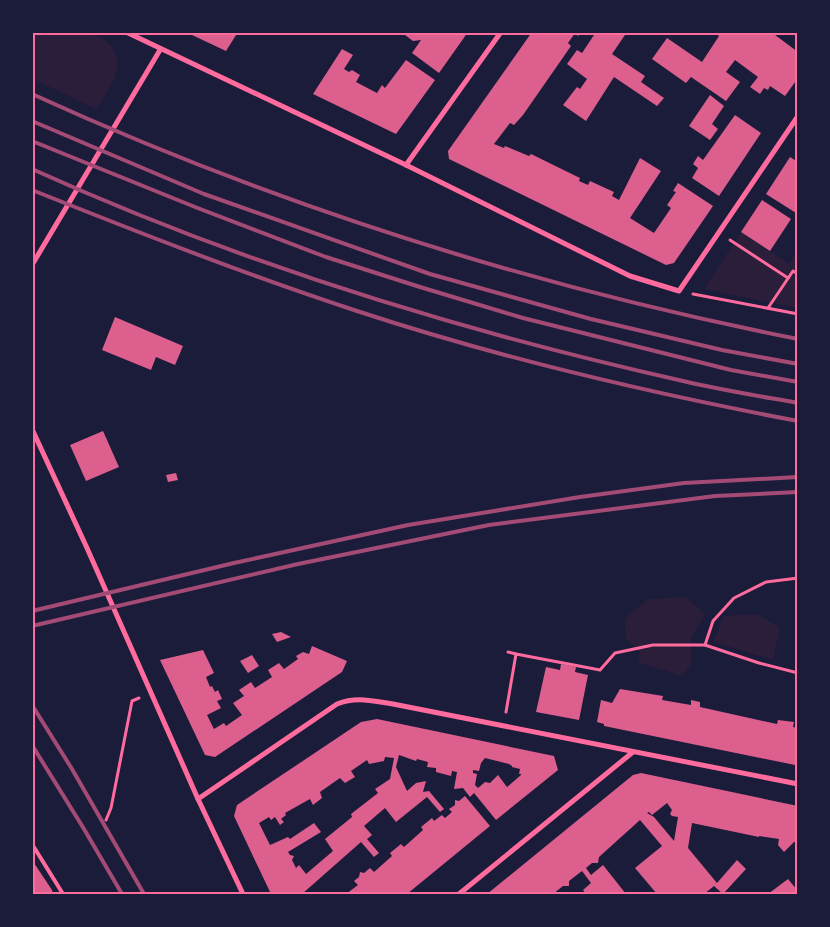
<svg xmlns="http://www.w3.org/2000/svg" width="830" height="927" viewBox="0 0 830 927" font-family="'Roboto Condensed',sans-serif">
  <rect width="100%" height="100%" fill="#1b1b3a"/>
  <g fill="#2a1e3b">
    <path d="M86 33C112 36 124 57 113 82 108 91 102 100 96 109L33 79V33Z"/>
    <polygon points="741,232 789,264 797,251 797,308 704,289"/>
    <polygon points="685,597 705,614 691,639 691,665 682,676 638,662 640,652 626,639 625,619 648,599"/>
    <polygon points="757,614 780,628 773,660 713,642 724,616"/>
  </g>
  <g fill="#dd5f8e" fill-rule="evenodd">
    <polygon points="194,32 238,32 226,51 192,35"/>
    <polygon points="401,32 468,32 439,73 412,53 421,40 413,41"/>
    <polygon points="532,32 580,32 578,36 575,33 568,43 571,46 523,115 514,125 510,123 494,144 504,148 505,146 529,156 531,154 580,178 579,181 588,185 590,181 614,192 612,196 619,200 640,158 661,171 630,218 654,233 671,208 667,205 676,192 673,191 678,183 713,206 674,263 666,265 449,159 448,151"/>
    <polygon points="596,32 627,32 612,54 645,76 641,82 664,98 657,106 614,77 586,121 563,105 577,87 580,89 587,79 567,64 577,50 582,53"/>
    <polygon points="714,32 771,32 798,52 798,78 785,96 770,86 768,90 764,88 760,94 750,87 758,77 735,60 726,72 740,82 726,101 691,77 686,83 652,59 667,38 702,62 719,36"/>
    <polygon points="342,49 353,55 344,69 349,72 352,70 360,75 356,82 377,93 382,85 385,88 406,60 435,80 396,134 313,94"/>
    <polygon points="710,95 724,106 712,124 718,129 710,140 689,126"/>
    <polygon points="735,115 761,133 719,196 692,178 698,168 693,164 698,156 703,160"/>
    <polygon points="790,157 798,162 798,210 796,213 766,194"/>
    <polygon points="762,200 791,219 770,251 741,232"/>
    <polygon points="115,317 183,346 175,365 156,357 151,370 102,350"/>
    <polygon points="103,431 119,467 86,481 70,445"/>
    <polygon points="176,473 178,480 168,482 166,475"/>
    <polygon points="281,632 291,637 277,642 272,634"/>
    <polygon points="312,646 347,661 342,672 215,757 205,755 160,660 203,650 214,673 206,677 210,687 212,686 215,692 218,690 222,699 217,701 221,708 207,715 214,729 224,723 226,726 242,715 233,703 244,696 239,690 251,682 255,688 272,677 268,670 279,663 284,669 298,659 296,656 303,652 309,654"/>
    <polygon points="252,655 259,666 248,673 240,661"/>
    <polygon points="561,664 576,667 575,672 588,675 579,720 536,712 546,667 560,670"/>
    <polygon points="620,689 663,696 662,700 691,705 691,700 700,702 700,707 777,724 778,720 794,722 793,727 798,728 798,754 795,765 604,726 604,724 597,722 601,700 612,703"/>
    <path d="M377 719 554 756 558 770 496 820 474 793 470 797 463 788 454 789 457 772 452 771 451 776 436 772V768L427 767 428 762 417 759 416 761 399 755 396 767 407 791 416 783 426 781 423 792 429 791 444 809 440 812 427 797 396 822 385 808 364 826 372 835 367 839 379 853 374 857 361 842 302 894H271L234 816 237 805 361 722ZM385 757 394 758 390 779 375 789 378 793 351 814 352 817 325 839 333 851 306 874 299 865 296 868 292 860 294 856 290 855 288 852 321 832 314 823 290 839 288 837 270 845 259 823 269 817 271 820 275 817 280 825 284 822 281 819 286 815 285 813 310 799 313 805 322 798 320 792 340 778 345 783 355 777 351 771 367 760 369 764 384 761ZM485 758 509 764 512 766V767L520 769 519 774H521V775L507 787 498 775 490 783 485 782 478 788 475 785 477 774 473 773V770L479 771 481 763Z"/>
    <path d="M641 773 798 806V842H794L784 852 778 845 779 839 759 836V837L692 823 688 848 717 883 737 860 746 869 723 894 714 886 704 894H657L635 868 662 846 640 820 599 857 598 863H592L586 868 591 875 603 865 626 894H586L583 890 591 883 582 871 569 881V886H563L553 894H487L633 775ZM667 803 672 810 670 814 672 816 678 817 674 841 654 817 647 813 649 812 652 815Z"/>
    <polygon points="465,796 490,826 407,894 346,894 358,885 354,881 359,877 360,872 364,873 370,868 374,872 392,856 390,853 401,844 404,847 423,830 421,827 432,818 434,821 442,815 445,818 452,812 449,809 455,805 455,800 459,801"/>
    <polygon points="32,860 52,890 53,894 32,894"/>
    <polygon points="788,879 798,891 798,894 768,894"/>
  </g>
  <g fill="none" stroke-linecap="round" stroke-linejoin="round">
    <g stroke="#ff6b9d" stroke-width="3">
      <polyline points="730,240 788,278"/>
      <polyline points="693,294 798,314"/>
      <polyline points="768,308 793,271 798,274"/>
      <polyline points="705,645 759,663 798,673"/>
      <polyline points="508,652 516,654"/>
      <polyline points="506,712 516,654 600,670 615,653 653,645 705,645 713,621 734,598 766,582 798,578"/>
      <polyline points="106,820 111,808 132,701 139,698"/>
    </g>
    <polyline stroke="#ff6b9d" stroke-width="4" points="32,844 63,894"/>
    <g stroke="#ff6b9d" stroke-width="5">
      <polyline points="126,32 406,165 630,276 679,291 798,116"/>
      <polyline points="406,165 501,32"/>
      <polyline points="32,265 160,50"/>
      <polyline points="32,429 87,548 198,799 243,894"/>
      <path d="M198 799 337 704C357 696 372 701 393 704L798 784"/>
      <polyline points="459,894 633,752"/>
    </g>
    <g stroke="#a44b75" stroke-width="4">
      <path d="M32 94C277 206 534 287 798 339"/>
      <polyline points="32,121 204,194 430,274 591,319 722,350 798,364"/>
      <polyline points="32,141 195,207 326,257 420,287 523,318 731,370 798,382"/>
      <path d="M32 169C237 262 464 332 683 381 721 390 759 396 798 403"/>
      <path d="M32 190C140 233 247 275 357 311 500 358 649 393 798 421"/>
      <polyline points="32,611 234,563 408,525 580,497 684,483 798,477"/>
      <polyline points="32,626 298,564 489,525 715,496 798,492"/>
      <polyline points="32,705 72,769 144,894"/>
      <polyline points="32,745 84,829 122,894"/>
    </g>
  </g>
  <rect width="830" height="927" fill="none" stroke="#1b1b3a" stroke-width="68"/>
  <rect x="34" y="34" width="762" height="859" fill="none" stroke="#ff6b9d" stroke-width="2"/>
</svg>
